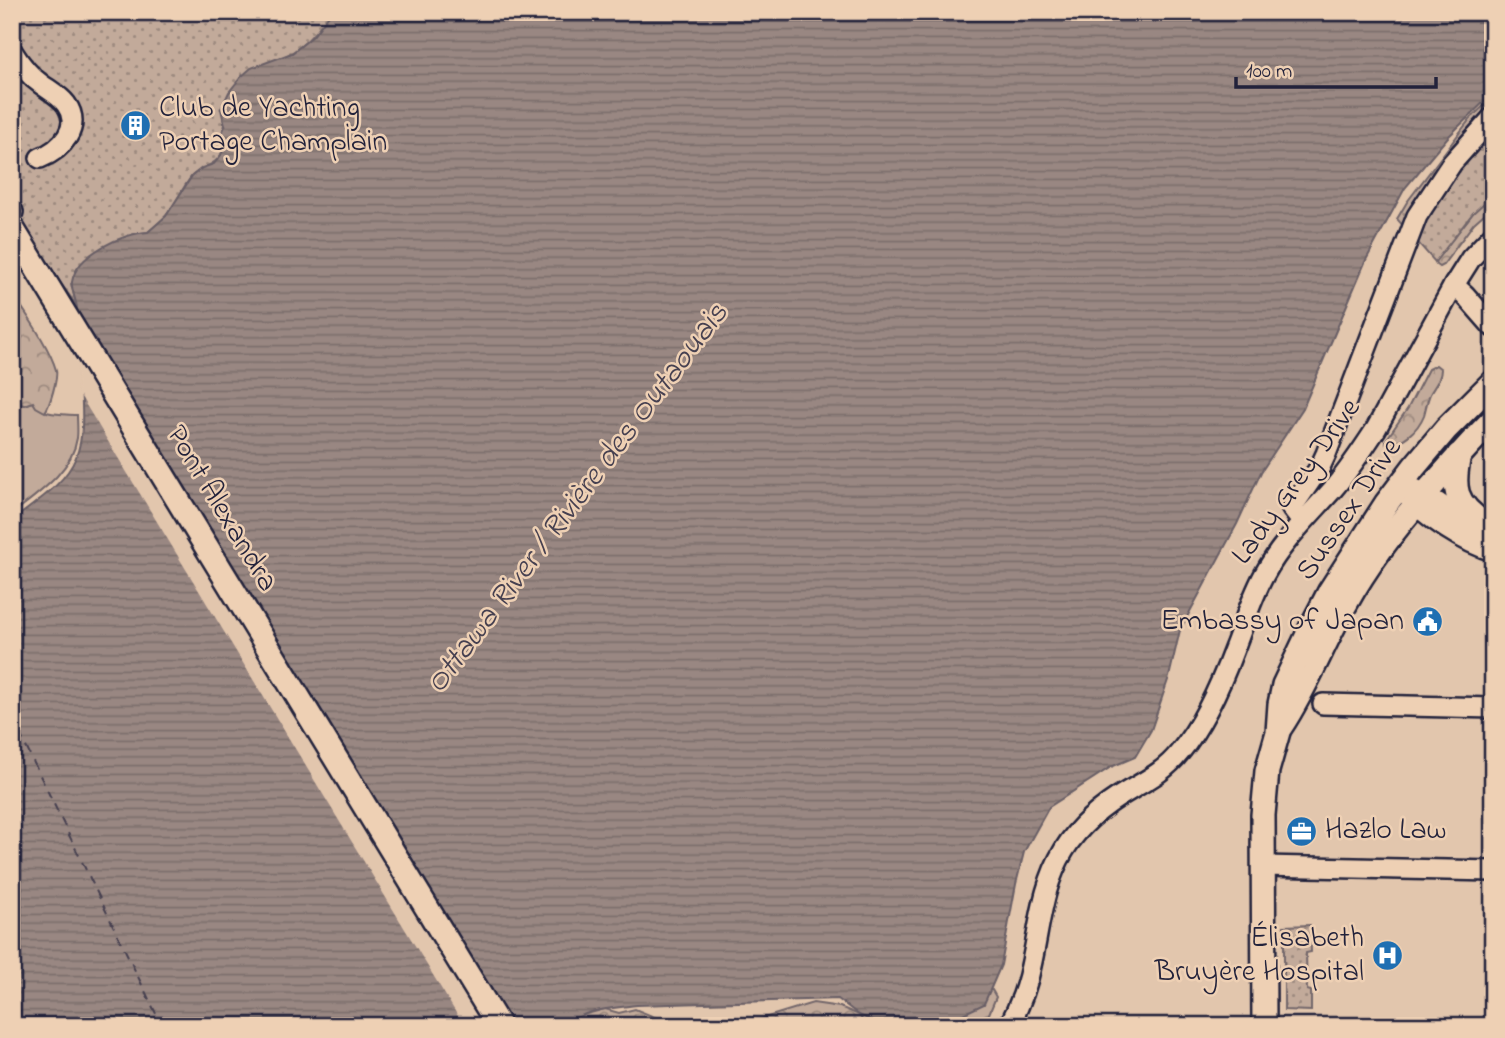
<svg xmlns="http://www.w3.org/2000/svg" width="1505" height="1038" viewBox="0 0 1505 1038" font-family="'Indie Flower',sans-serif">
  <defs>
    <pattern id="forest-crowns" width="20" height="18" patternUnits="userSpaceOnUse" patternTransform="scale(1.75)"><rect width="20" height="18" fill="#c2aa9a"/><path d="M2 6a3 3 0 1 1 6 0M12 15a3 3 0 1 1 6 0" fill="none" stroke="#9d8a7f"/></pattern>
    <pattern id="park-dots" width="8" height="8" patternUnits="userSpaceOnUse" patternTransform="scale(1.75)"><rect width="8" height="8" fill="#c2aa9a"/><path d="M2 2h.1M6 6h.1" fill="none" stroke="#9d8a7f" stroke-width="1.8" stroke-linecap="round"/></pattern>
    <pattern id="water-rules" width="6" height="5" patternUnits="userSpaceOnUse" patternTransform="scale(1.75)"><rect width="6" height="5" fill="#998782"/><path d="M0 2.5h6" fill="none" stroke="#7c6e6c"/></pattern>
  </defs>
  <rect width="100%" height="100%" fill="#e2c6ad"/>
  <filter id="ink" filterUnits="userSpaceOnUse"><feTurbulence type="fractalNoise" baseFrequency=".0143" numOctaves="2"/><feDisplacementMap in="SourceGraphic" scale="14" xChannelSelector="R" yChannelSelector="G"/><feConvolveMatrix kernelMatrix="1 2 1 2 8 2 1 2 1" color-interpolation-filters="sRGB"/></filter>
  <g filter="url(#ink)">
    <path fill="#c2aa9a" stroke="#72666a" stroke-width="2" d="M33 402C42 416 61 414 77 415 77 422 78 431 77 438 72 472 37 494 12 514V403L25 405Z"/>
    <g fill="url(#forest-crowns)" stroke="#72666a" stroke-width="2">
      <polygon points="1493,188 1493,206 1474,223 1443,265 1439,267 1436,265 1435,261"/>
      <path d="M12 293C26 313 50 348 56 370 58 378 50 405 45 412L36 407 33 402 25 405 12 403Z"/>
      <path d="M1436 365 1441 369C1441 379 1435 385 1430 394 1427 401 1426 408 1424 415 1418 430 1402 445 1386 443V440L1408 408 1428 369Z"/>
      <polygon points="992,990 996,997 984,1026 914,1026 985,991"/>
      <polygon points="813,1003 840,1007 859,1015 863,1021 874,1026 571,1026 579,1016 605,1009 619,1013 635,1009 659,1019 719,1017 754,1021"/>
    </g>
    <g fill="url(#park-dots)" stroke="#72666a" stroke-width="2">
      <path d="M12 12H332C317 29 305 48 283 57L223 119 225 126C221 135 226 144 222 153 216 166 202 166 192 176 183 187 177 201 168 213 163 220 155 226 148 232 112 234 95 260 71 284L77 306 12 216Z"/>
      <polygon points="1493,97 1493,195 1473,213 1435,262 1397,219 1407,202 1470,119"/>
      <polygon points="1310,925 1311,952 1306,953 1307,990 1311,991 1311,1011 1284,1010 1284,926"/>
    </g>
    <path fill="url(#water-rules)" stroke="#695f66" stroke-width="2" d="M331 12H1493V93L1447 138 1405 188 1366 260 1303 408 1261 472 1237 524 1180 630 1169 677 1151 730 1135 757 1111 767 1049 807 1024 852 1016 884 1001 965 984 1004 944 1023 932 1026H882L859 1015 838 999 637 1005C615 1008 583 1008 566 1026H12V521C35 502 65 485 76 457 85 434 82 407 81 383 80 358 80 332 77 308 76 299 71 290 72 282 76 254 124 233 148 232L166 216 192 176 202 168 214 164 221 155 224 146 222 133 225 126 221 109 229 92 241 77 251 68 292 53 313 36Z"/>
    <polygon fill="#e2c6ad" points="77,356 505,1026 464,1026 78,392"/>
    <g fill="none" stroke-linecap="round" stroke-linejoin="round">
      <polyline stroke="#464050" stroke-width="2" stroke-dasharray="9 7" stroke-linecap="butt" points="12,718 162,1026"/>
      <defs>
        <g id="minor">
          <path d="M12 51C20 64 28 75 41 84 49 90 60 96 66 104 83 127 61 150 40 158"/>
          <polyline points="12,213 13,212"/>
          <polyline points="1454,285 1465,295 1493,327"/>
          <path d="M1407 495C1425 517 1465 543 1493 551"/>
          <polyline points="1302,522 1292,509 1293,506 1320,467 1326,454 1417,216 1452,163 1493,117"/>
          <polyline points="1323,704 1493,708"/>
          <polyline points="1263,866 1493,871"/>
          <path d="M1009 1026C1019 1007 1027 987 1031 966 1040 926 1042 886 1064 850 1080 824 1104 805 1130 790 1149 779 1166 770 1180 752 1204 723 1221 684 1234 649 1244 624 1251 599 1264 575 1282 542 1308 517 1333 489 1349 470 1363 449 1376 429L1454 285 1471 258 1493 235"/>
        </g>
        <g id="major">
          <polyline points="12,228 499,1026"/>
          <path d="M1459 455C1452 487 1454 504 1484 523"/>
          <path d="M1412 490C1441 502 1462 530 1493 538"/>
          <path d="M1281 726C1307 687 1323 643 1346 603 1372 556 1406 514 1442 475 1459 456 1475 437 1493 420"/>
          <polyline points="1264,1026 1263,815 1267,771 1278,732 1280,704 1284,685 1313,624 1330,591 1386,504 1414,467 1446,429 1493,382"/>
        </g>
      </defs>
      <use href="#minor" stroke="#22223b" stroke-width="24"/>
      <use href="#major" stroke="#22223b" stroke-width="28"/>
      <use href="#minor" stroke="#eed0b4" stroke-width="19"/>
      <use href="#major" stroke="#eed0b4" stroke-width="23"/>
    </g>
  </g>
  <defs>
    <symbol id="building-disc" viewBox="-11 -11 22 22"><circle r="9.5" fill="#1f6fb2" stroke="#eed0b4"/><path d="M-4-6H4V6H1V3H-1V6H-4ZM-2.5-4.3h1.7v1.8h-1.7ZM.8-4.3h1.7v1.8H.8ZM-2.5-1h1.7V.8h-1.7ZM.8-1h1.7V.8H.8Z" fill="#fff"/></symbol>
    <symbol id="civic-disc" viewBox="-11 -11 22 22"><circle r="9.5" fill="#1f6fb2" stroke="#eed0b4"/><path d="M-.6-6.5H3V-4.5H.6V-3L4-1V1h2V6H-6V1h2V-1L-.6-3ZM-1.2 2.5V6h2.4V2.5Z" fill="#fff"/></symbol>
    <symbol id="office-disc" viewBox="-11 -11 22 22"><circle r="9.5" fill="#1f6fb2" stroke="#eed0b4"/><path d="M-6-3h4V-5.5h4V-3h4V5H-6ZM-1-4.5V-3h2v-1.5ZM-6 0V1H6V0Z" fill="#fff"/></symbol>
    <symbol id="hospital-disc" viewBox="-11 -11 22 22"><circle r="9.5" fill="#1f6fb2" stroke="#eed0b4"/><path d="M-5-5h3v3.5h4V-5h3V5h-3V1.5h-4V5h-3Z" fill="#fff"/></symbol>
  </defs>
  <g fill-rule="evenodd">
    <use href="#building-disc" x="118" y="108" width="35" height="35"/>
    <use href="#civic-disc" x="1410" y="604" width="35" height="35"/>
    <use href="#office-disc" x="1284" y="814" width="35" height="35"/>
    <use href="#hospital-disc" x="1370" y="938" width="35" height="35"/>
  </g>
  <g text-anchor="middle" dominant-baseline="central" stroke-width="5" stroke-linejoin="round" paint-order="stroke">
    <g font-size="30" fill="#22223b" stroke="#eed0b4" text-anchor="start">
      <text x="159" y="109">Club de Yachting<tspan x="159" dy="34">Portage Champlain</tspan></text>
      <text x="1404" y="622" text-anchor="end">Embassy of Japan</text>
      <text x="1325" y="831">Hazlo Law</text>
      <text x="1364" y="939" text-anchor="end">Élisabeth<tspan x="1364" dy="34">Bruyère Hospital</tspan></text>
    </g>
    <g font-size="30" fill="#22223b" stroke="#eed0b4">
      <text transform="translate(1297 482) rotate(-54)">Lady Grey Drive</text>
      <text transform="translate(221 509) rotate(59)">Pont Alexandra</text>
      <text transform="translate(1350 510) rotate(-56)">Sussex Drive</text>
    </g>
    <g font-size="32" font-style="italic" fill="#464050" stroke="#eed0b4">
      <text transform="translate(578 499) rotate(-53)">Ottawa River / Rivière des Outaouais</text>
    </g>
  </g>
  <rect width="1505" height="1038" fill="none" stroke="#eed0b4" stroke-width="42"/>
  <rect x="21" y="21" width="1463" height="996" fill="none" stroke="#22223b" stroke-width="2.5" filter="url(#ink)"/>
  <path d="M1236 77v10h200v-10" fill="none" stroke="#22223b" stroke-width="3.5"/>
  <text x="1246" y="77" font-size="21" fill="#22223b" stroke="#eed0b4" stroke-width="5" paint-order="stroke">100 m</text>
</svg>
